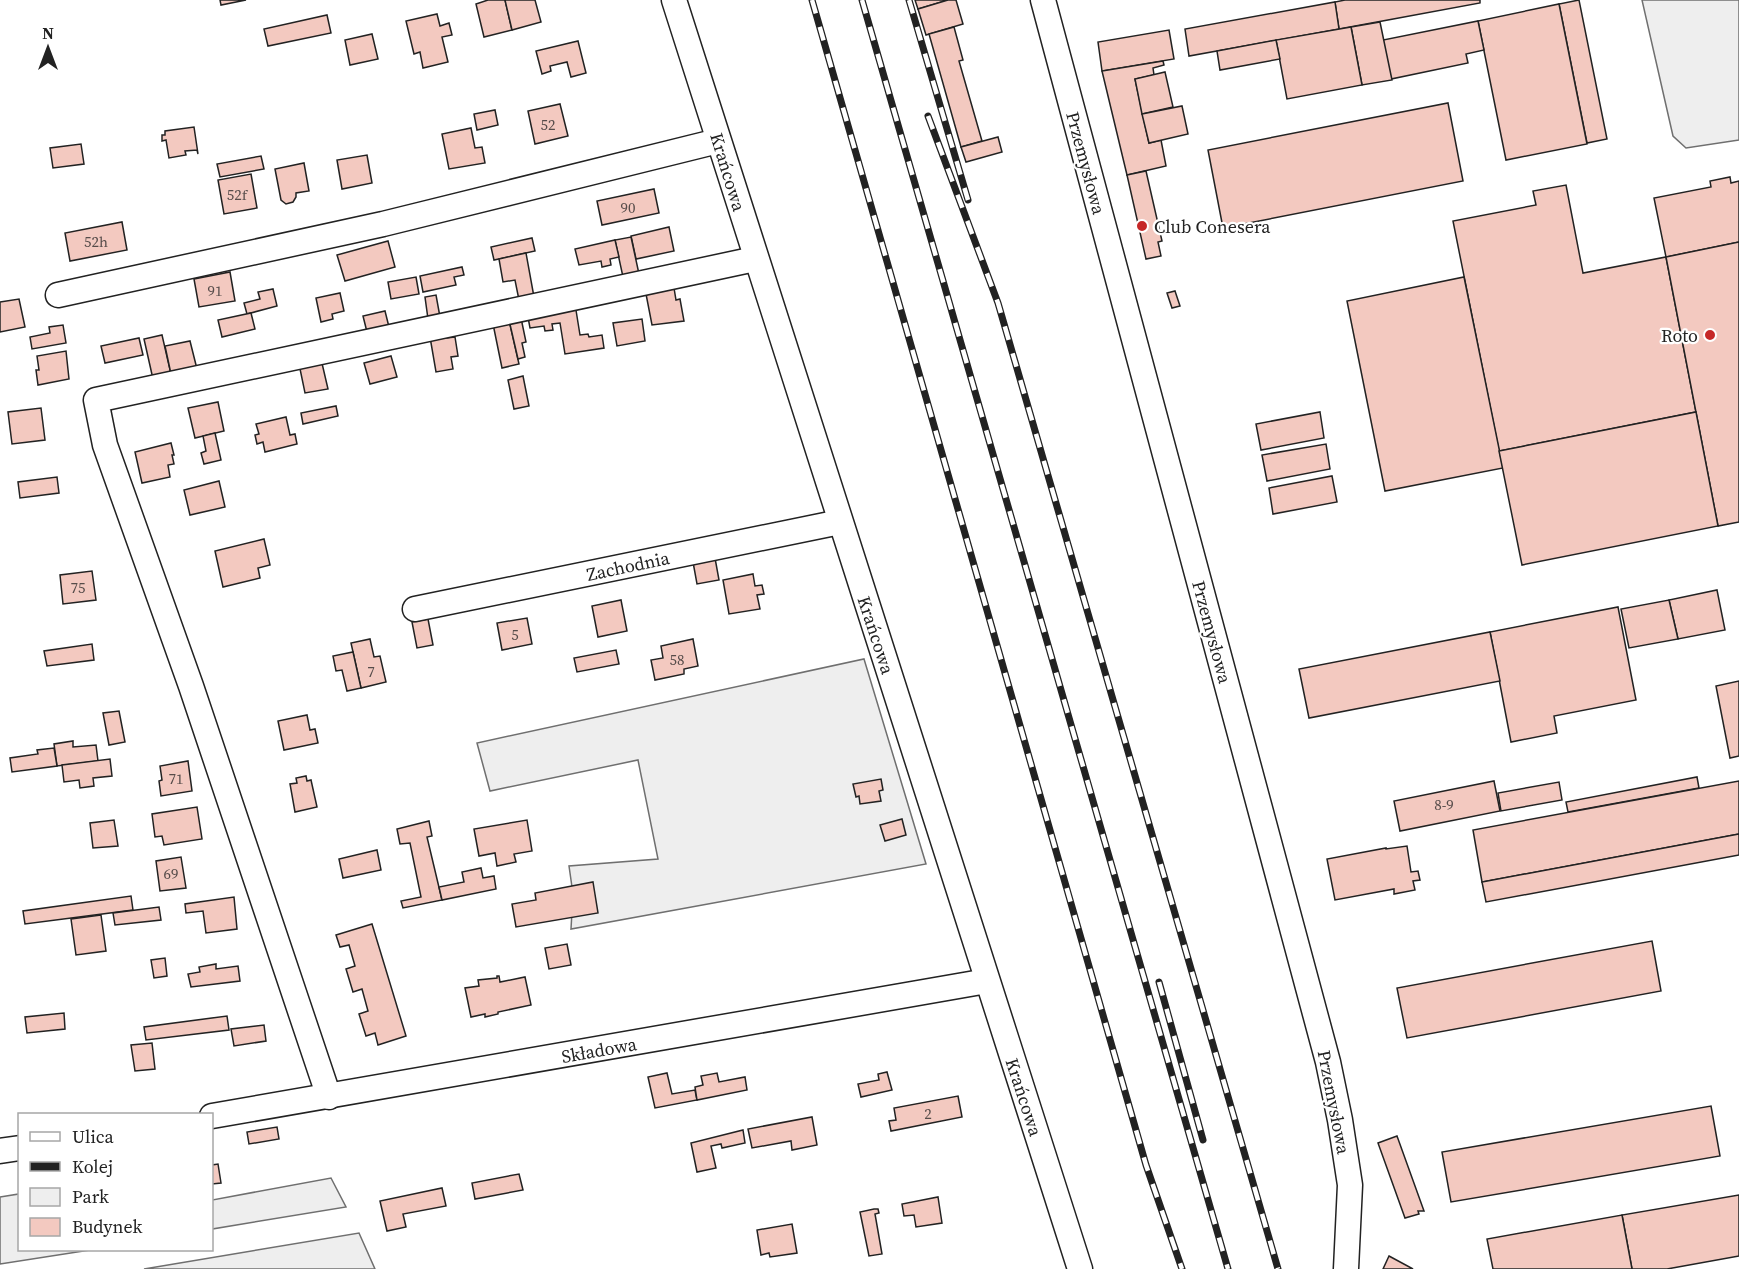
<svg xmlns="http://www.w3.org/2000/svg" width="1739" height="1269" viewBox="0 0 1739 1269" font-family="'Source Serif 4',serif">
  <rect width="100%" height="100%" fill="#fff"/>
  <g fill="#eee" stroke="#6f6f6f" stroke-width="1.5">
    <polygon points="1642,0 1739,0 1739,140 1686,148 1673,136"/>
    <polygon points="864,659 926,864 571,929 573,894 569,866 658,859 638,760 490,791 477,743"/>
    <polygon points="331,1178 346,1207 212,1229 212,1200"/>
    <polygon points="19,1194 20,1250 90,1250 0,1264 0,1197"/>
    <polygon points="359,1233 375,1269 144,1269"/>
  </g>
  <g fill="#f3c9c0" stroke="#222" stroke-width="1.5">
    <polygon points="220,0 246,0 221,5"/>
    <polygon points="488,0 505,0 512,30 484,37 476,4"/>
    <polygon points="505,0 535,0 541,22 512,30"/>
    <polygon points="915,0 948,0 918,9"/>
    <polygon points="948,0 956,0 963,24 926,35 918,9"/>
    <polygon points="1345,0 1480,0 1480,3 1339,29 1335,2"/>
    <polygon points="1579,0 1607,139 1587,143 1559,4"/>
    <polygon points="1335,2 1339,29 1189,56 1185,29"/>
    <polygon points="1559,4 1587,144 1506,160 1478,21"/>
    <polygon points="437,14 440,26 449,23 452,35 442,37 448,62 423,68 420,52 414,54 406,21"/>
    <polygon points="327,15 331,33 268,46 264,29"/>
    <polygon points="1478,21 1484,50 1466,54 1468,63 1391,79 1383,40"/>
    <polygon points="1380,22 1392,80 1362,85 1351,27"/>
    <polygon points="954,27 963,60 959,61 982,141 961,147 929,34"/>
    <polygon points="1351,27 1362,85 1287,99 1276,40"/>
    <polygon points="1169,30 1174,59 1102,71 1098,42"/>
    <polygon points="372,34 378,59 350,65 345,40"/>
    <polygon points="1276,40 1280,59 1220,70 1217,51"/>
    <polygon points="578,41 586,73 571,77 567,62 550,66 551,71 542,74 536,51"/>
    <polygon points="1163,61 1164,65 1153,68 1154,75 1135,79 1149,143 1161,140 1166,166 1127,175 1102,71"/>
    <polygon points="1165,72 1173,107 1142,114 1135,79"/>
    <polygon points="1448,103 1463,181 1223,228 1208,150"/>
    <polygon points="560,104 568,136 535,144 528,111"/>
    <polygon points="1182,106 1188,134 1149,143 1142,114"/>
    <polygon points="495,110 498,125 477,130 474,114"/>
    <polygon points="194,127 198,154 197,150 185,151 186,155 169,158 166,140 162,141 162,135 165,135 165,131"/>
    <polygon points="471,128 475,148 482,147 485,163 449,169 442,134"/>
    <polygon points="998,137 1002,152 966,162 961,147"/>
    <polygon points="81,144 84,164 53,168 50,148"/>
    <polygon points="367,155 372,183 342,189 337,160"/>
    <polygon points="261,156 264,169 220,177 217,164"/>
    <polygon points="304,163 309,191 296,193 296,197 293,202 286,204 281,200 275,169"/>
    <polygon points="1146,171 1162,241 1158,242 1161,256 1146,259 1127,175"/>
    <polygon points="251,174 257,208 224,214 218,180"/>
    <polygon points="1730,177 1731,183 1739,181 1739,242 1666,257 1654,198 1711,187 1710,181"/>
    <polygon points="1566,185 1583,273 1666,257 1696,412 1499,451 1453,221 1536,205 1533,191"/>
    <polygon points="654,189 659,213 602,225 597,201"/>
    <polygon points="122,222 127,250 70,261 65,233"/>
    <polygon points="669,227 674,251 636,259 631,236"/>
    <polygon points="631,237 639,274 623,277 615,240"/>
    <polygon points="532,238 535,251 494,260 491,247"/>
    <polygon points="615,240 619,257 610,259 611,265 602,267 601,261 579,265 575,249"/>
    <polygon points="388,241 395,267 345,281 337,255"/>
    <polygon points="1739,242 1739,522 1718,526 1666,257"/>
    <polygon points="526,253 534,297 519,300 515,280 503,282 499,259"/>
    <polygon points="462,267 464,275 454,277 456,285 423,292 420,276"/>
    <polygon points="230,272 235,301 199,307 194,279"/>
    <polygon points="416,277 419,294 391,299 388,282"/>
    <polygon points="1464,277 1503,468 1385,491 1347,301"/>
    <polygon points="674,288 676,300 680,299 684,321 652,325 646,294"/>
    <polygon points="273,289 277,306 247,314 244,303 260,299 258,292"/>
    <polygon points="1175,291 1180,306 1172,308 1167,293"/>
    <polygon points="340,293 344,311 332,314 333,319 321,322 316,298"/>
    <polygon points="436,295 440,317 428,319 425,297"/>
    <polygon points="19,299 25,327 0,332 0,302"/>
    <polygon points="575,304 580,335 588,334 589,337 602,335 604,348 565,354 560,323 552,324 553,330 545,331 544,326 530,328 527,312"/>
    <polygon points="385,311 390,331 368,336 363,316"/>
    <polygon points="251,313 255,329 222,337 218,320"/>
    <polygon points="508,316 519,364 502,368 492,319"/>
    <polygon points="521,318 526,342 522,343 525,357 518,359 509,320"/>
    <polygon points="642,319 645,341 617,346 613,323"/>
    <polygon points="63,325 66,343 32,349 30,337 50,333 49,327"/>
    <polygon points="447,334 447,338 455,337 458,356 451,357 453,369 436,372 430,337"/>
    <polygon points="162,335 171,374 153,379 144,339"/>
    <polygon points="139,338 143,355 105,363 101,346"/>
    <polygon points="190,341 197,369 171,374 165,346"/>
    <polygon points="66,351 69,379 38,385 36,370 39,370 37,356"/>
    <polygon points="391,356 397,377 370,384 364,363"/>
    <polygon points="321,359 328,389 305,393 299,364"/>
    <polygon points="523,376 529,406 514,409 508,380"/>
    <polygon points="218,402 224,431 195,438 188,408"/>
    <polygon points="336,406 338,416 303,424 301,413"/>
    <polygon points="41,408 45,440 12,444 8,412"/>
    <polygon points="1320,412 1324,438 1261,450 1256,424"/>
    <polygon points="1696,412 1718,526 1522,565 1499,451"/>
    <polygon points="286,417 290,435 295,434 297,444 265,452 263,442 257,444 255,435 259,434 256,424"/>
    <polygon points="215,433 221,460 204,464 201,453 206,451 203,436"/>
    <polygon points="171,443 174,455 172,455 174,464 168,465 170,477 142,483 135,452"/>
    <polygon points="1326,444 1330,469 1267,481 1262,455"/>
    <polygon points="1332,476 1337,502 1273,514 1269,488"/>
    <polygon points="57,477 59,493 20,498 18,482"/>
    <polygon points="219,481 225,507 190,515 184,490"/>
    <polygon points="264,539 270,565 258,568 260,578 223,587 215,551"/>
    <polygon points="715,558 719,580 697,584 693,562"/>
    <polygon points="92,571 96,600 63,604 60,575"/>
    <polygon points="753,574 755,586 762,585 764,594 757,595 760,609 729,614 723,580"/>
    <polygon points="1717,590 1725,630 1678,639 1669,600"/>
    <polygon points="621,600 627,631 598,637 592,606"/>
    <polygon points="1669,600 1678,639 1629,648 1621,609"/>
    <polygon points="1618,607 1636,700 1554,716 1557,733 1511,742 1490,632"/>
    <polygon points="527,618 532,644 502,650 497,623"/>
    <polygon points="428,619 433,645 417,648 412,622"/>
    <polygon points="1490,632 1500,681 1309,718 1299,669"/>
    <polygon points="370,639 374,657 380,656 386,682 361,688 351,643"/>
    <polygon points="693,639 698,666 684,669 684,674 655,680 651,660 663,658 661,646"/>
    <polygon points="92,644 94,660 47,666 44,651"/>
    <polygon points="616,650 619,664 577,672 574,658"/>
    <polygon points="353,652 361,688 347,691 342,670 336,671 333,656"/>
    <polygon points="1739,681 1739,756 1730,758 1716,686"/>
    <polygon points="119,711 125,742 109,745 103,713"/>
    <polygon points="307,715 310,730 315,729 318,743 284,750 278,721"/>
    <polygon points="73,741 73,747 96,745 98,761 57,766 54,744"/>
    <polygon points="54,748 57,766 12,772 10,758 38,754 37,750"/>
    <polygon points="110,759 112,776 93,778 94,786 80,788 79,780 64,782 62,765"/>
    <polygon points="188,761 192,791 161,796 159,781 162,780 160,766"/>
    <polygon points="306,776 307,781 311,780 317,807 295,812 290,784 297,783 296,778"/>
    <polygon points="1697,777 1699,788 1568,812 1566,802"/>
    <polygon points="881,779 883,790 879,791 881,801 860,804 859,796 856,797 853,784"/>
    <polygon points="1494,781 1500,811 1400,831 1394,801"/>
    <polygon points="1739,781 1739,834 1482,882 1473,830"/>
    <polygon points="1559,782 1562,800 1501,811 1498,793"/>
    <polygon points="197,807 202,839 164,845 162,836 155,837 152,814"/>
    <polygon points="902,819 906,835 885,841 880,825"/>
    <polygon points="114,820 118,846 93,848 90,823"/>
    <polygon points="527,820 532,851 514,854 516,862 497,866 495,853 479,856 474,829"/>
    <polygon points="429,821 432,836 427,837 442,900 403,908 401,901 421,897 410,843 400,844 397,829"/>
    <polygon points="1739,834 1739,855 1486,902 1482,882"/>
    <polygon points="1407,846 1411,872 1418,871 1420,880 1413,881 1415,890 1394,894 1394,889 1335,900 1327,859 1386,848 1386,849"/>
    <polygon points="377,850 381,870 343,878 339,859"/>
    <polygon points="181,857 186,888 160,891 156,861"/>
    <polygon points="481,868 483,878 494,876 496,889 442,900 439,887 464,882 462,872"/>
    <polygon points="593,882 598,913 516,927 512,904 536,900 535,893"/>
    <polygon points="131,896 133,910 25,924 23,911"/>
    <polygon points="234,897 237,929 206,933 203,911 186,913 185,904"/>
    <polygon points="159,907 161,920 115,925 113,913"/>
    <polygon points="101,915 106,951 76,955 71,919"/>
    <polygon points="372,924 406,1036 378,1045 375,1033 366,1036 359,1014 368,1011 362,989 353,992 346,969 355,966 349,945 340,947 336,935"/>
    <polygon points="1652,941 1661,991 1407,1038 1397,988"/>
    <polygon points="567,944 571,965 549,969 545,948"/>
    <polygon points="165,958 167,976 154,978 151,960"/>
    <polygon points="216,964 216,969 238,966 240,981 191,987 188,974 200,972 199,967"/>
    <polygon points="497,976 499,976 500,982 525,977 531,1005 498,1012 498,1014 485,1017 485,1014 471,1017 465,988 479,986 478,980 497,978"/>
    <polygon points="64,1013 65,1029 27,1033 25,1017"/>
    <polygon points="227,1016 229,1030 146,1040 144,1027"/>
    <polygon points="264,1025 266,1041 234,1046 231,1029"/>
    <polygon points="152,1043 155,1069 135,1071 131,1045"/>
    <polygon points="887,1072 892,1090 861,1097 858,1084 879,1080 878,1074"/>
    <polygon points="667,1073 672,1094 695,1090 697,1100 655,1108 648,1077"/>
    <polygon points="717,1073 719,1082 745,1077 747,1090 697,1100 695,1087 703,1085 701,1076"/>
    <polygon points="958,1096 962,1117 891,1131 889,1121 896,1120 894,1108"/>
    <polygon points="1711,1106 1720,1156 1451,1202 1442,1152"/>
    <polygon points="812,1117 817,1145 792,1150 791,1141 752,1148 748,1129"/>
    <polygon points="277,1127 279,1139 249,1144 247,1132"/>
    <polygon points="743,1130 745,1143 722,1148 721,1144 711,1146 716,1168 697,1172 691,1143"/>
    <polygon points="1397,1136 1424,1211 1418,1211 1419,1214 1405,1218 1378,1143"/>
    <polygon points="218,1164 221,1183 212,1184 212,1165"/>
    <polygon points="519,1174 523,1190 475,1199 472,1183"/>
    <polygon points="442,1188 446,1206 403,1214 406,1227 387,1231 380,1201"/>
    <polygon points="1739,1195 1739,1256 1667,1269 1632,1269 1622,1215"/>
    <polygon points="938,1197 942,1223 916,1227 914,1215 904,1216 902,1204"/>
    <polygon points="874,1209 878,1209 879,1213 875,1214 882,1254 869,1256 860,1212"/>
    <polygon points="1622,1215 1632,1269 1493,1269 1487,1239"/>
    <polygon points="792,1224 797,1253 770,1257 769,1253 761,1255 757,1230"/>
    <polygon points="1389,1256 1413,1269 1383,1269"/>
  </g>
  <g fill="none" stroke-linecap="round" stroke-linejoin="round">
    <defs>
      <g id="minor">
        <polyline points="674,0 1080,1269"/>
        <polyline points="1043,0 1328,1062 1340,1120 1350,1185 1346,1269"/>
        <polyline points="58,295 383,224 718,141"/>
        <polyline points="415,609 840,522"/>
        <polyline points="329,1097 191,686 105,445 96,400 755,259"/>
        <polyline points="212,1116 987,981"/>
        <polyline points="0,1151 20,1148"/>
      </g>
    </defs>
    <use href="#minor" stroke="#222" stroke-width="27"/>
    <use href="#minor" stroke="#fff" stroke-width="24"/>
    <defs>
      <g id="rail">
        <polyline points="812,0 1146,1165 1182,1269"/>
        <polyline points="862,0 1228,1269"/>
        <polyline points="909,0 968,200"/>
        <polyline points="928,116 998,303 1278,1269"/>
        <polyline points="1159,982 1203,1140"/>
      </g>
    </defs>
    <use href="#rail" stroke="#222" stroke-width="7"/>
    <use href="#rail" stroke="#fff" stroke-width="4.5" stroke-dasharray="14" stroke-linecap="butt"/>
  </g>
  <g fill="#c62828" stroke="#fff" stroke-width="2">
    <circle cx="1142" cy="226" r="6"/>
    <circle cx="1710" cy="335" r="6"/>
  </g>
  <g text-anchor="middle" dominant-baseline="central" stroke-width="4.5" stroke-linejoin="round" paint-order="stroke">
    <g font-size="15" fill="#564c4a">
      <text x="548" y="124">52</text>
      <text x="237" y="194">52f</text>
      <text x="628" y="207">90</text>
      <text x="96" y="241">52h</text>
      <text x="215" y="290">91</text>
      <text x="78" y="587">75</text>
      <text x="515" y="634">5</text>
      <text x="677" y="659">58</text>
      <text x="371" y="671">7</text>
      <text x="176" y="778">71</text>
      <text x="1444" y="804">8-9</text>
      <text x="171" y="873">69</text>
      <text x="928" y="1113">2</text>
    </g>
    <g font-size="18" fill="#222" stroke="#fff">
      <text transform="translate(1086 163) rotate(75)">Przemysłowa</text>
      <text transform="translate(728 172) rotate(73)">Krańcowa</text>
      <text transform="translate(628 566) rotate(-12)">Zachodnia</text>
      <text transform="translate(1212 632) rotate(75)">Przemysłowa</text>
      <text transform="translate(876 635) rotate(72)">Krańcowa</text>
      <text transform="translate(599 1050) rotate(-10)">Składowa</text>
      <text transform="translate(1024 1097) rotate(72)">Krańcowa</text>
      <text transform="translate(1334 1102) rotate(79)">Przemysłowa</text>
    </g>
    <g font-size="18" fill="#222" stroke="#fff" text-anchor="start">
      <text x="1154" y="226">Club Conesera</text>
      <text x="1698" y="335" text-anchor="end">Roto</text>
    </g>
  </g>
  <rect x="18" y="1113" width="195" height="138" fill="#ffffff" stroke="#a7a7a7" stroke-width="1.5"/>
  <rect x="30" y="1132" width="30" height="9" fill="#ffffff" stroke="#a7a7a7" stroke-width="1.5"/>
  <text x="72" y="1143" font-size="18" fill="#222222">Ulica</text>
  <rect x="30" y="1162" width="30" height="9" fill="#222222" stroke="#a7a7a7" stroke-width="1.5"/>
  <text x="72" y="1173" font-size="18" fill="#222222">Kolej</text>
  <rect x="30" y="1188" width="30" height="18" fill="#eeeeee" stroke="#a7a7a7" stroke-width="1.5"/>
  <text x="72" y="1203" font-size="18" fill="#222222">Park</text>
  <rect x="30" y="1218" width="30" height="18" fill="#f3c9c0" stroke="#a7a7a7" stroke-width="1.5"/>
  <text x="72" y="1233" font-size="18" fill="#222222">Budynek</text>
  <g transform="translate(48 48)" stroke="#ffffff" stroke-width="4.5" paint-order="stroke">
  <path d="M0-4.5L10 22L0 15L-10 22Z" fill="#222222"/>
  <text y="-9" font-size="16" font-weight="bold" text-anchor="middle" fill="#222222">N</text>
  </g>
</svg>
